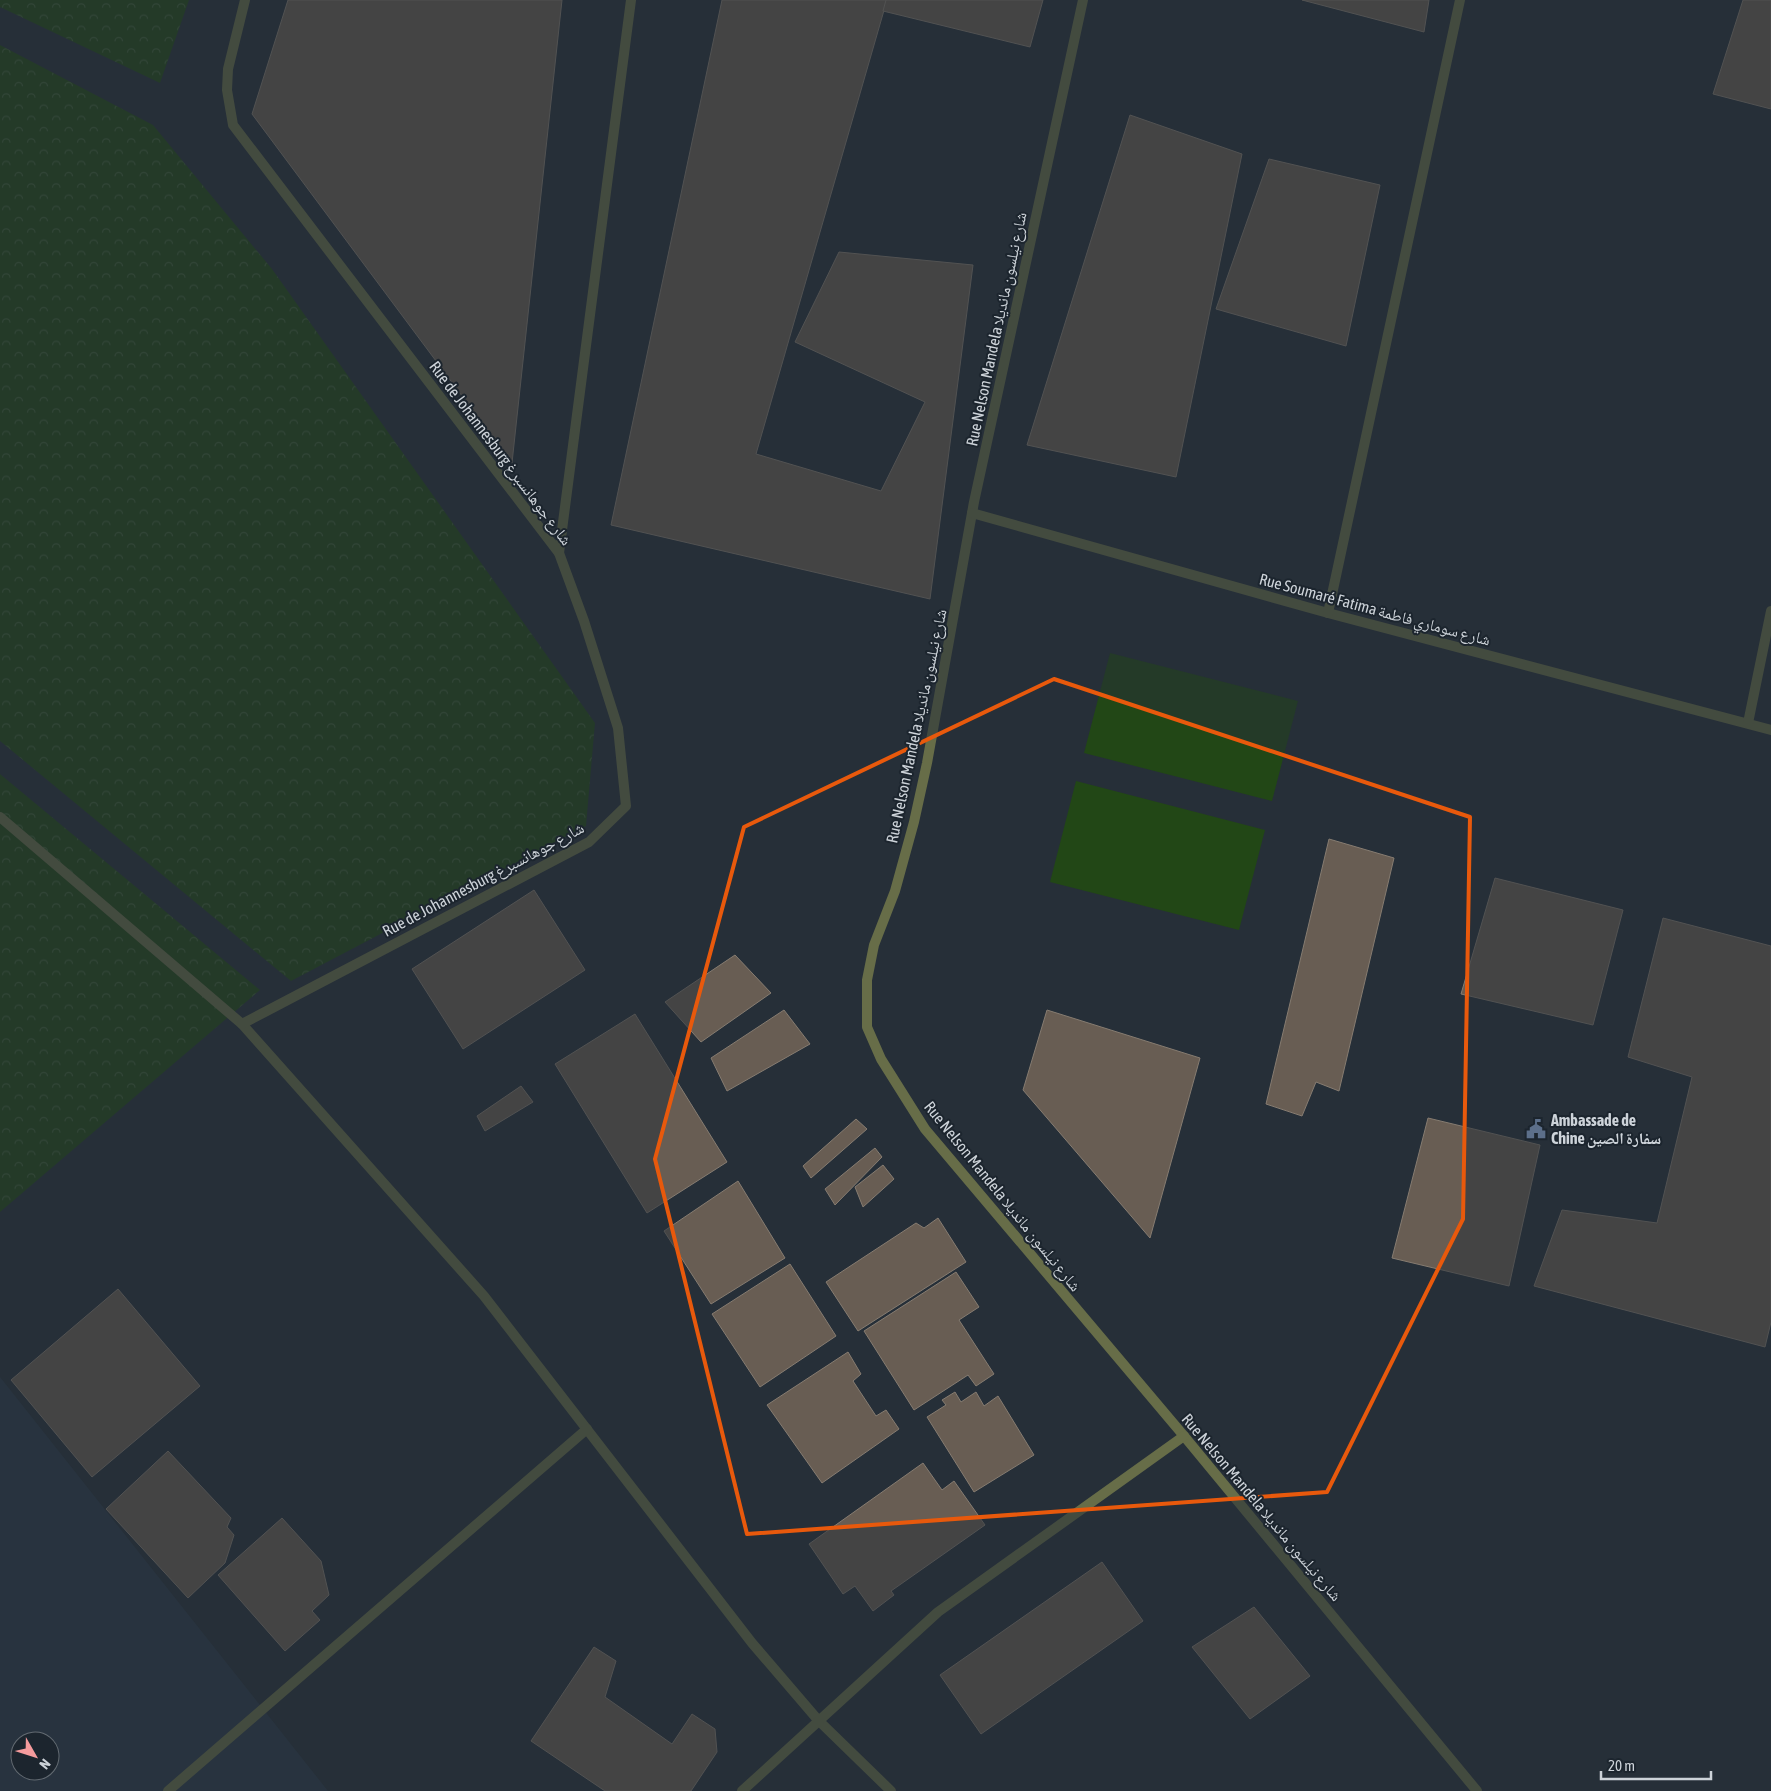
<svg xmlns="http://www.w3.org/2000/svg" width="1771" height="1791" viewBox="0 0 1771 1791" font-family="'Asap Condensed','Noto Naskh Arabic',sans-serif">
  <defs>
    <pattern id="park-crowns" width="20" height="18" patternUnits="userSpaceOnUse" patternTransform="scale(1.25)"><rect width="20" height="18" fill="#224716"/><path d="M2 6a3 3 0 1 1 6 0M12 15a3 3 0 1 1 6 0" fill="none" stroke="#416137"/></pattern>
  </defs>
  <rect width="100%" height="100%" fill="#262f38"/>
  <path fill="#2b3947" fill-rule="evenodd" d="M0 1377 328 1791H0ZM20 1741H50V1771H20Z"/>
  <g fill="url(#park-crowns)">
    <polygon points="0,0 189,0 160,83 0,7"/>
    <polygon points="0,45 153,125 272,269 595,723 586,826 291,981 0,741"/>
    <polygon points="0,774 260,990 0,1212"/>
  </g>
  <g fill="#224716">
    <polygon points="1110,653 1298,701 1272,801 1084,753"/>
    <polygon points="1076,781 1265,830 1239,930 1050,882"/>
  </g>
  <g fill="#685d53" stroke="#867c71">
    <polygon points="288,0 562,0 512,463 252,114"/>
    <polygon points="722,0 887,0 756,454 881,491 925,402 795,342 839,252 973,265 930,599 611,525"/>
    <polygon points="886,0 1043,0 1030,47 883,11"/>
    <polygon points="1302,0 1429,0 1424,32"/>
    <polygon points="1743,0 1771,0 1771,109 1713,94"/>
    <polygon points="1130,115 1242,154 1176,477 1027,445"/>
    <polygon points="1269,159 1380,185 1346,346 1216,309"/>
    <polygon points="1329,839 1394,858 1339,1091 1316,1082 1302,1116 1266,1104"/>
    <polygon points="1495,878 1623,910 1593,1025 1461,994"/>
    <polygon points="534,890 585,970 463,1049 412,969"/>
    <polygon points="1663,918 1771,946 1771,1322 1765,1347 1534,1286 1562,1210 1657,1223 1692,1077 1628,1057"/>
    <polygon points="735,955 771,993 701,1042 665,1002"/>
    <polygon points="784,1010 810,1044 727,1091 711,1058"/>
    <polygon points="1047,1010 1200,1058 1150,1238 1023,1090"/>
    <polygon points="635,1014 727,1162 647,1213 555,1064"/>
    <polygon points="521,1086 533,1102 485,1131 477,1116"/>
    <polygon points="1428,1118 1540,1145 1509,1286 1392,1258"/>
    <polygon points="856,1119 867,1129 811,1178 803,1166"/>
    <polygon points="875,1148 882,1157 835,1205 825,1189"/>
    <polygon points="883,1165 894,1179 863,1207 855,1187"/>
    <polygon points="738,1181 785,1258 711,1304 664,1231"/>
    <polygon points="938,1218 966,1262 858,1331 826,1282 916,1223 924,1228"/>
    <polygon points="790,1264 836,1336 760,1387 712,1314"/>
    <polygon points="956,1272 979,1307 959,1320 994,1374 976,1386 968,1375 914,1410 864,1331"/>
    <polygon points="118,1289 200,1386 92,1477 11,1380"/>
    <polygon points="848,1352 861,1374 853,1381 876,1416 886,1410 899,1429 822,1483 767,1405"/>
    <polygon points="955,1392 961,1402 976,1392 984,1406 998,1396 1034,1455 974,1492 927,1417 946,1405 942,1400"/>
    <polygon points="168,1451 231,1518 227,1527 234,1535 225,1563 188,1598 106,1509"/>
    <polygon points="923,1463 942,1490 954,1481 985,1525 891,1591 894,1595 873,1611 855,1586 843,1594 809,1544"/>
    <polygon points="282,1518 321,1561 329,1595 312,1611 320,1620 285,1651 218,1575"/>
    <polygon points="1102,1562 1143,1621 981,1734 940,1675"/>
    <polygon points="1254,1607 1310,1676 1250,1719 1192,1647"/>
    <polygon points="594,1647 616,1661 605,1697 672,1744 692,1714 715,1729 717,1752 691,1791 605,1791 531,1741"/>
  </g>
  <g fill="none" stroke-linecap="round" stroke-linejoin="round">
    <g stroke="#676d48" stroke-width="10">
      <polyline points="1083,0 974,502 927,763 914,822 895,891 874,945 867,980 867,1027 881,1059 925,1129 1184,1436 1477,1791"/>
      <polyline points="972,513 1328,613 1771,730"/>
      <polyline points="559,553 631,0"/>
      <polyline points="1328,613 1460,0"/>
      <polyline points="1748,723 1771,611"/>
      <polyline points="0,817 242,1024 484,1296 752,1643 818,1720 891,1791"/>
      <polyline points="242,1024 589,842 626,806 618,728 584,621 559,553 233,125 227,90 228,69 245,0"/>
      <polyline points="168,1791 587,1429"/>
      <polyline points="742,1791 938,1612 1184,1436"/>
    </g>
  </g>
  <path d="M0 0H1771V1791H0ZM1054 679 1470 817 1463 1219 1327 1492 747 1534 655 1159 744 827Z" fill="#262f38" fill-opacity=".55" fill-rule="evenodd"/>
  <path fill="none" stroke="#e8590c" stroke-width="4" stroke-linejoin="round" d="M1054 679 1470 817 1463 1219 1327 1492 747 1534 655 1159 744 827Z"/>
  <defs>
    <symbol id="civic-bare" viewBox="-9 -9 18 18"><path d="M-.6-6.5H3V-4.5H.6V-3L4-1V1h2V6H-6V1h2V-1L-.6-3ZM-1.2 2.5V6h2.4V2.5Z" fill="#5c6f8a" stroke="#1c252e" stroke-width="2.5" paint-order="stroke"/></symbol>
  </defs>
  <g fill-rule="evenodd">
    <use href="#civic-bare" x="1522" y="1115" width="28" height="28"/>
  </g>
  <g text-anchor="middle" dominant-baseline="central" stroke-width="4" stroke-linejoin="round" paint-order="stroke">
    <g font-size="16" fill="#cdd3d9" stroke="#1c252e">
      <text transform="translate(996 329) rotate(-78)">Rue Nelson Mandela شارع نيلسون مانديلا</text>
      <text transform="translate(501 453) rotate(53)">Rue de Johannesburg شارع جوهانسبرغ</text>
      <text transform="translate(1375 609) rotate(15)">Rue Soumaré Fatima شارع سوماري فاطمة</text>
      <text transform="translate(916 726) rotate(-78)">Rue Nelson Mandela شارع نيلسون مانديلا</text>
      <text transform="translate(483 879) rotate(-28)">Rue de Johannesburg شارع جوهانسبرغ</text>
      <text transform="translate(1003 1196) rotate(51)">Rue Nelson Mandela شارع نيلسون مانديلا</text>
      <text transform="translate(1262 1507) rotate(50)">Rue Nelson Mandela شارع نيلسون مانديلا</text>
    </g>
    <g font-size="16" font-weight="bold" fill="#cdd3d9" stroke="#1c252e" text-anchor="start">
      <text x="1551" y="1120">Ambassade de<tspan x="1551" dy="18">Chine سفارة الصين</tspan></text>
    </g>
  </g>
  <g transform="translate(35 1756) rotate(129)"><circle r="24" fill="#1c252e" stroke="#636b72"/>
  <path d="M0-4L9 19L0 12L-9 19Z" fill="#f59b9d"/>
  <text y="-8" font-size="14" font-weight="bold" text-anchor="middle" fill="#cdd3d9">N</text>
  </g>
  <path d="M1601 1771v8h110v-8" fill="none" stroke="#cdd3d9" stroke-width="2.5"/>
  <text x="1608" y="1771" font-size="15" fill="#cdd3d9" stroke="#1c252e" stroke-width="4" paint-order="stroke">20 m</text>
</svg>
